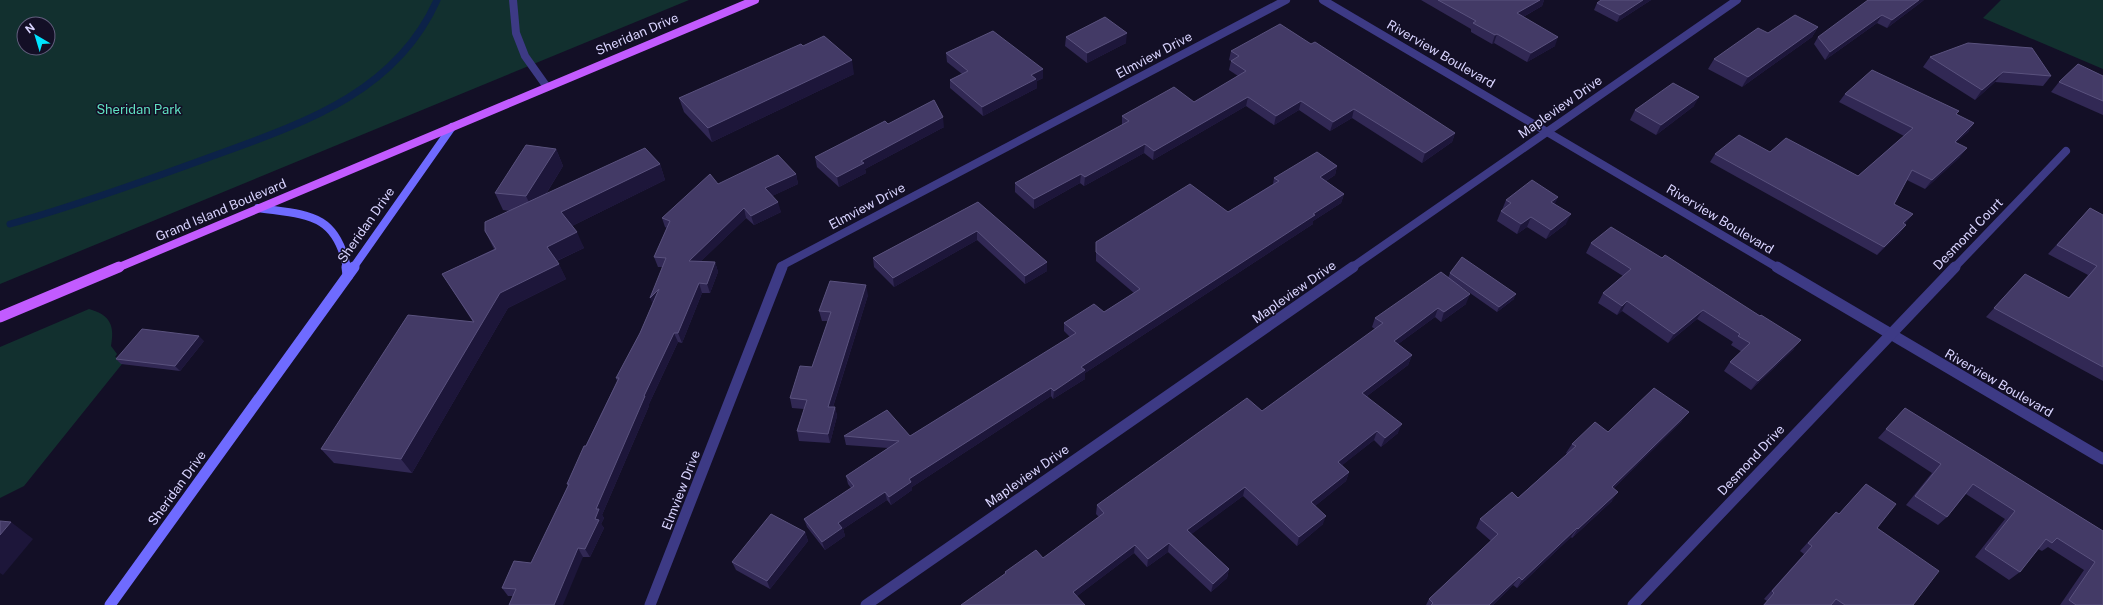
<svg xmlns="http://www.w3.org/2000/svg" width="2103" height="605" viewBox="0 0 2103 605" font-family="'Public Sans',sans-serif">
  <rect width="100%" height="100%" fill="#130f26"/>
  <g fill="#12302f" fill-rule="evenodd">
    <path d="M0 0H689L0 284ZM24 24H48V48H24Z"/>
    <polygon points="2001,0 2103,0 2103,69 1983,18"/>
    <path d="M89 309C110 315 115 325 111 346L117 354 115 357 126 359 24 486 0 498V347Z"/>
  </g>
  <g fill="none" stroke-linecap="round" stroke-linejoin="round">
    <path stroke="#0c2248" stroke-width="7" d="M10 224C75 206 139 183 202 160 294 126 394 97 437 0"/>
    <g stroke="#3d3a85" stroke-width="8">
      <polyline points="513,0 516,33 525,56 547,87"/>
      <polyline points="1323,0 1778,268"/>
      <polyline points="782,268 783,265 1286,0"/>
      <polyline points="1351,268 1737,0"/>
      <polyline points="1954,268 2066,151"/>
    </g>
    <g stroke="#3d3a85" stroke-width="11">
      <polyline points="1777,267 2103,459"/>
      <polyline points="650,605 782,267"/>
      <polyline points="866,605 1353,267"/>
      <polyline points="1633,605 1955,267"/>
    </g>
    <g stroke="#6f6bff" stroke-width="8">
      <path d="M258 208C306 215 336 212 347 268"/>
      <polyline points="353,268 452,127"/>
    </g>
    <g stroke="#6f6bff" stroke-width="11">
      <polyline points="347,267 348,275"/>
      <polyline points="110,605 354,267"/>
    </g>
    <polyline stroke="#c25bff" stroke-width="8" points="117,268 755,0"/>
    <polyline stroke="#c25bff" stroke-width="11" points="0,317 119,267"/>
  </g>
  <g fill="#312854">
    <polygon points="1421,0 1544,0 1542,6 1523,17 1555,46 1527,62 1494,43 1492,44 1471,32 1471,29"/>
    <polygon points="1601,0 1651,0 1617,22 1594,10 1597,3"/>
    <polygon points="1924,0 1887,28 1877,23 1825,60 1814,44 1818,37"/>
    <polygon points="1818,27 1812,37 1742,87 1708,69 1714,59 1768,33"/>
    <polygon points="1066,37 1126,43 1087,63 1065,46"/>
    <polygon points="803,46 854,74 712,142 684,112 679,98"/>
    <polygon points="1231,51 1455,133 1452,142 1422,163 1352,118 1330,131 1299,110 1274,125 1246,106 1153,160 1144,153 1084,186 1080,183 1034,209 1015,192 1015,183 1122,125 1122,116 1194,102 1238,76 1229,70 1231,61 1229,60"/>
    <polygon points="946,53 1043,78 1037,81 1037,88 983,116 950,88 950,80 962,74 947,62"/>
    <polygon points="1930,57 2051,76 2043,86 1995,82 1975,100 1923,67"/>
    <polygon points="2103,76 2103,115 2051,92 2059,82"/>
    <polygon points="1845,94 1956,114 1974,123 1968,132 1956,142 1960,157 1925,189 1907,180 1894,204 1906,223 1905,224 1906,225 1899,234 1877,255 1710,162 1715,154 1770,152 1858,176 1904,136 1839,102"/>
    <polygon points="1694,106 1656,135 1630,120 1635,110"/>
    <polygon points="888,124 944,127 865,169 866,173 839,187 817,167 815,157"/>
    <polygon points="556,149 563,166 546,194 660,164 665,180 572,226 584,248 557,261 566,279 508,308 412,473 334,463 321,449 473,322 442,274 494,249 485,231 510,211 503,210 495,193"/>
    <polygon points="1337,166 1335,175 1326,181 1344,194 1341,203 1313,221 1313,224 1085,373 1085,379 1053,399 1051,396 912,487 912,490 891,505 887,500 843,529 845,536 825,550 807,527 804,519 851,488 848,484 846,476 888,448 846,445 844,436 910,436 1070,337 1064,331 1064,323 1104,312 1134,293 1096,261 1096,242 1228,212 1273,184 1274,178"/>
    <polygon points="796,174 798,184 772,196 781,212 754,225 746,218 701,261 715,262 718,272 710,293 702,293 682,343 678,342 649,404 649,406 602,515 604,518 601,524 604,528 590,557 583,557 513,596 508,596 502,588 531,563 568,486 567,484 617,381 616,378 640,333 652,305 663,267 658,267 654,257 667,228 665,227 662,218 718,184"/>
    <polygon points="1506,200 1555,204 1566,224 1546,239 1527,227 1517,234 1497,221 1501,211 1502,210"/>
    <polygon points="978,202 1047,271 1025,284 977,240 894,287 874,267 873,258"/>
    <polygon points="2090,208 2103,215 2103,381 1986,317 2025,274 2068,298 2088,275 2048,254"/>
    <polygon points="1591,243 1794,349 1751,390 1724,371 1730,362 1742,352 1731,345 1733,342 1697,319 1668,343 1622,311 1617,315 1598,303 1603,293 1623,276 1586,253"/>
    <polygon points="1450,273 1514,299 1497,312 1460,286 1466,304 1441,322 1435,317 1398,344 1412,355 1408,365 1367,396 1398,433 1381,447 1374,440 1342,465 1349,472 1346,481 1315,506 1323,524 1297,546 1243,496 1191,534 1229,569 1227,578 1211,592 1168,552 1147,567 1134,553 1077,596 1005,574 1005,572 1043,558 1099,517 1096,514 1097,505 1262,411 1375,329 1372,327 1375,318 1448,278"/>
    <polygon points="868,295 833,407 835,407 837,416 830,443 799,441 797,431 804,409 792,408 790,398 812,367 828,321 822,321 819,311"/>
    <polygon points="204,341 180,371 121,364 116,359"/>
    <polygon points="1905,408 2103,531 2103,605 2060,605 2084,570 2048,547 2042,551 2038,549 2020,572 2009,580 1975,557 2005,519 1966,494 1947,517 1938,525 1906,505 1932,473 1878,438"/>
    <polygon points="1682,421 1614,488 1612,501 1572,538 1571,537 1517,588 1513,585 1493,605 1426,605 1429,599 1491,541 1476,528 1480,519 1518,498 1567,454 1566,453 1572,444 1608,432"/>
    <polygon points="1866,484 1877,528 1913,605 1763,605 1767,601 1764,599 1804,554 1800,551 1828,520 1836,512 1839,514"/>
    <polygon points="805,532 808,541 770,589 736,570 732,562"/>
  </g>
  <g fill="#1d163a">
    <polygon points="1540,0 1544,0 1542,6 1514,22 1517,13"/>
    <polygon points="1643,0 1651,0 1617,22 1620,15"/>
    <polygon points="1919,0 1924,0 1887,28 1892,20"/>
    <polygon points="1882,15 1877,23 1825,60 1830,52"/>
    <polygon points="1818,27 1812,37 1742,87 1748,77"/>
    <polygon points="1127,33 1126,43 1087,63 1087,53"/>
    <polygon points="1497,34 1494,43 1492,44 1495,35"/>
    <polygon points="1558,37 1555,46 1527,62 1531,53"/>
    <polygon points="852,60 854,74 712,142 708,128"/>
    <polygon points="1043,69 1043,78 1037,81 1037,88 983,116 982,107 1031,75"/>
    <polygon points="2003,72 1995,82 1975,100 1982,90"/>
    <polygon points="1248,97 1246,106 1153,160 1154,151"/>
    <polygon points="1699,97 1694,106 1656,135 1661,125"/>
    <polygon points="1301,101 1299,110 1274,125 1276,116"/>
    <polygon points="1354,109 1352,118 1330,131 1333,122"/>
    <polygon points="943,117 944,127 865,169 866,173 839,187 837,177 861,161"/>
    <polygon points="1974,123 1968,132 1948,150 1955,142"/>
    <polygon points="1455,133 1452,142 1422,163 1425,153"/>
    <polygon points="1145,144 1144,153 1084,186 1085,177"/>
    <polygon points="1967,148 1960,157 1925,189 1932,180"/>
    <polygon points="556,149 563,166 534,213 526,196"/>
    <polygon points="660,164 665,180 568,228 561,212"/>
    <polygon points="1337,166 1335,175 1318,186 1320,177"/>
    <polygon points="796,174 798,184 768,198 765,188"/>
    <polygon points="1081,174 1080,183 1034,209 1034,199"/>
    <polygon points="1344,194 1341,203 1313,221 1313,224 1085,373 1085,379 1053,399 1054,391 1081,367 1313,214"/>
    <polygon points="1558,197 1554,206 1551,202"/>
    <polygon points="778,202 781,212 754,225 751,216"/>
    <polygon points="744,208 746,218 692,270 689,261"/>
    <polygon points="1571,214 1566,224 1546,239 1551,230"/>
    <polygon points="1913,214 1906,223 1897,232 1903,223"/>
    <polygon points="1531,217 1527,227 1517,234 1521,224"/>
    <polygon points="1906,225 1899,234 1877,255 1884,247"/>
    <polygon points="977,231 977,240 894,287 893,278"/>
    <polygon points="577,232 584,248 554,262 547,247"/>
    <polygon points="715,262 718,272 710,293 707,284"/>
    <polygon points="1047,262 1047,271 1025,284 1025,276"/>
    <polygon points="559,264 566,279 508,308 412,473 401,459 500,293"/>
    <polygon points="699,283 702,293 682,343 678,333"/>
    <polygon points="866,285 868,295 830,416 828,407"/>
    <polygon points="659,289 654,307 650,298"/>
    <polygon points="1470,294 1466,304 1441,322 1444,312"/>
    <polygon points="1516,294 1514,299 1497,312 1499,307"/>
    <polygon points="1627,301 1622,311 1617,315 1622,306"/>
    <polygon points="1438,308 1435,317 1390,350 1394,341"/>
    <polygon points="1703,310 1697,319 1668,343 1674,334"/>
    <polygon points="674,333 678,342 649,404 649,406 602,515 604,518 601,524 604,528 590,557 585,549 595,519 596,509 644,396"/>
    <polygon points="199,336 204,341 180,371 175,366"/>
    <polygon points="1801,340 1794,349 1751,390 1758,381"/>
    <polygon points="1412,355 1408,365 1359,402 1362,393"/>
    <polygon points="1051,388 1051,396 912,487 912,490 891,505 889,497 909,479"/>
    <polygon points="835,407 837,416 830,443 828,434"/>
    <polygon points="1689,412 1682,421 1606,496 1612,487"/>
    <polygon points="1402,424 1398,433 1381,447 1385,438"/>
    <polygon points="1377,431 1374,440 1335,471 1338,462"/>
    <polygon points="1349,472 1346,481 1309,511 1311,502"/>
    <polygon points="1245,487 1243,496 1185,539 1187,530"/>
    <polygon points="885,492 887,500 843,529 845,536 825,550 822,542 838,523"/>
    <polygon points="1618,492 1612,501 1572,538 1578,529"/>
    <polygon points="1326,516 1323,524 1297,546 1299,537"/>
    <polygon points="11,522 33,539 3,575 0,573 0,535"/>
    <polygon points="1577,528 1571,537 1517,588 1522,580"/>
    <polygon points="805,532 808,541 770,589 767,581"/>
    <polygon points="1169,543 1168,552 1147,567 1148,559"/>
    <polygon points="1135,545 1134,553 1072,600 1073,592"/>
    <polygon points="578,548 583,557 563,605 554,605"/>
    <polygon points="1229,569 1227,578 1211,592 1213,584"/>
    <polygon points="1519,577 1513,585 1493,605 1489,605"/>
  </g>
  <g fill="#433a66" stroke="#5a527e">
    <polygon points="1438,0 1540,0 1517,13 1558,37 1531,53 1497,34 1495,35 1473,23 1476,21"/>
    <polygon points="1601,0 1643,0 1620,15 1597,3"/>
    <polygon points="1868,0 1919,0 1892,20 1882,15 1830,52 1818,37"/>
    <polygon points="1795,15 1818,27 1748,77 1714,59 1758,28 1768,33"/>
    <polygon points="1105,17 1127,33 1087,53 1066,37"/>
    <polygon points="1280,24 1311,44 1315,42 1455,133 1425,153 1354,109 1333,122 1301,101 1276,116 1248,97 1154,151 1145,144 1085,177 1081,174 1034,199 1015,183 1129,121 1122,116 1174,87 1194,102 1246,71 1231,61 1239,56 1231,51"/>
    <polygon points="993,31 1043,69 1031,75 1036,79 982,107 950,80 968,71 946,53"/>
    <polygon points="824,36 852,60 708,128 679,98 801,44 803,46"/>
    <polygon points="1968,43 2032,48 2051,76 2003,72 1982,90 1930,57"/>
    <polygon points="2078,64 2103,76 2103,101 2059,82"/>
    <polygon points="1872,70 1959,111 1956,114 1974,123 1955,142 1967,148 1932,180 1912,170 1894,204 1913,214 1903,223 1906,225 1884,247 1715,154 1739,135 1770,152 1786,138 1858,176 1913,128 1845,94"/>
    <polygon points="1673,83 1699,97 1661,125 1635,110"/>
    <polygon points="934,100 943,117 861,161 864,163 837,177 815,157 885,121 888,124"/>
    <polygon points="526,145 556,149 526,196 495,193"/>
    <polygon points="645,148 660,164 561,212 577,232 547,247 559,264 500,293 401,459 321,449 408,315 474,322 442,274 496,249 485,231 485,222"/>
    <polygon points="1317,152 1337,166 1320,177 1344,194 1313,214 1315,215 1081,367 1085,370 1054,391 1051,388 909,479 911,482 889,497 885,492 838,523 842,528 822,542 804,519 854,486 846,476 899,441 844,436 887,410 910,436 1076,333 1064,323 1094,304 1104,312 1140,289 1096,252 1096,242 1190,184 1228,212 1279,181 1274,178"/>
    <polygon points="778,155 796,174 765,188 778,202 751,216 744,208 689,261 715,262 707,284 699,283 678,333 674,333 644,396 645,396 596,509 599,509 595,519 599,520 585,549 578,548 554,605 509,605 516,589 502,588 514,561 531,563 569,484 567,484 584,446 586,446 619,378 616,378 640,333 659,289 650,298 666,258 654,257 670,221 662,218 710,174 718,184"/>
    <polygon points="1532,180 1558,197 1551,202 1571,214 1551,230 1531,217 1521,224 1501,211 1511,203 1506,200"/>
    <polygon points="978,202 1047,262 1025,276 977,231 893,278 873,258"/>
    <polygon points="2090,208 2103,215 2103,367 1994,308 2025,274 2069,298 2097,266 2057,245"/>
    <polygon points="1611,227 1662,258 1665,255 1760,316 1761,315 1801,340 1758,381 1730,362 1750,343 1738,336 1740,334 1703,310 1674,334 1627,301 1622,306 1603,293 1631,269 1591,243"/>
    <polygon points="1462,257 1516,294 1499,307 1450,273"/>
    <polygon points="1441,272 1470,294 1444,312 1438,308 1394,341 1412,355 1362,393 1402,424 1385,438 1377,431 1338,462 1349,472 1311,502 1326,516 1299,537 1245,487 1187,530 1229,569 1213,584 1169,543 1148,559 1135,545 1073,592 1085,605 961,605 1006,573 1005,572 1036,550 1043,558 1104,513 1097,505 1247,398 1262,411 1383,323 1375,318"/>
    <polygon points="830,281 866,285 828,407 835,407 828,434 797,431 807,400 790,398 800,366 812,367 831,312 819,311"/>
    <polygon points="142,329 199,336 175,366 116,359"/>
    <polygon points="1654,388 1689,412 1612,487 1618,492 1578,529 1577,528 1522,580 1519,577 1489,605 1431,605 1433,603 1429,599 1498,534 1480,519 1512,492 1518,498 1576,446 1572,444 1595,422 1608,432"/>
    <polygon points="1905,408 2103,531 2103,605 2076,605 2069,600 2095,562 2057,538 2052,543 2046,539 2020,572 1985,549 2015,511 1973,484 1947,517 1915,496 1941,464 1886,429"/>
    <polygon points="1866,484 1896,504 1877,528 1939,571 1913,605 1845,605 1836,599 1831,605 1764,605 1774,593 1772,591 1812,546 1808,543 1836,512 1839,514"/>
    <polygon points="771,514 805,532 767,581 732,562"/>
    <polygon points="0,521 11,522 0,535"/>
  </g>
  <g text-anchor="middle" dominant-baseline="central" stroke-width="3" stroke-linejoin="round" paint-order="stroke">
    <g font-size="13" fill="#d9d4ff" stroke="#130f26">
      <text transform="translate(637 34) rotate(-23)">Sheridan Drive</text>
      <text transform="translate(1441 54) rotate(30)">Riverview Boulevard</text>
      <text transform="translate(1154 55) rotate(-28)">Elmview Drive</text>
      <text transform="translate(1560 107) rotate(-35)">Mapleview Drive</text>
      <text transform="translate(867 206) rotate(-28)">Elmview Drive</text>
      <text transform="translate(221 210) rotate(-23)">Grand Island Boulevard</text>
      <text transform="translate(1720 219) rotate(31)">Riverview Boulevard</text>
      <text transform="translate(366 225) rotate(-55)">Sheridan Drive</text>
      <text transform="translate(1968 234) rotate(-46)">Desmond Court</text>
      <text transform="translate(1294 292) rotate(-35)">Mapleview Drive</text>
      <text transform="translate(1999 383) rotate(30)">Riverview Boulevard</text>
      <text transform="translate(1751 460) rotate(-47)">Desmond Drive</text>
      <text transform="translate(1027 476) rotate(-35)">Mapleview Drive</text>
      <text transform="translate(177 488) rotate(-54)">Sheridan Drive</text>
      <text transform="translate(681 490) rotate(-69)">Elmview Drive</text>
    </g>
    <g font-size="13" fill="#5fe0c0" stroke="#130f26">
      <text x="139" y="109">Sheridan Park</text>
    </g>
  </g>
  <g transform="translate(36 36) rotate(322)"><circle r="19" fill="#130f26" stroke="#625e7d"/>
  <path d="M0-3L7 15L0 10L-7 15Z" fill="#00e5ff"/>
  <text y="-6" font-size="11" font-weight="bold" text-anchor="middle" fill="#d9d4ff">N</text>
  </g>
</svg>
